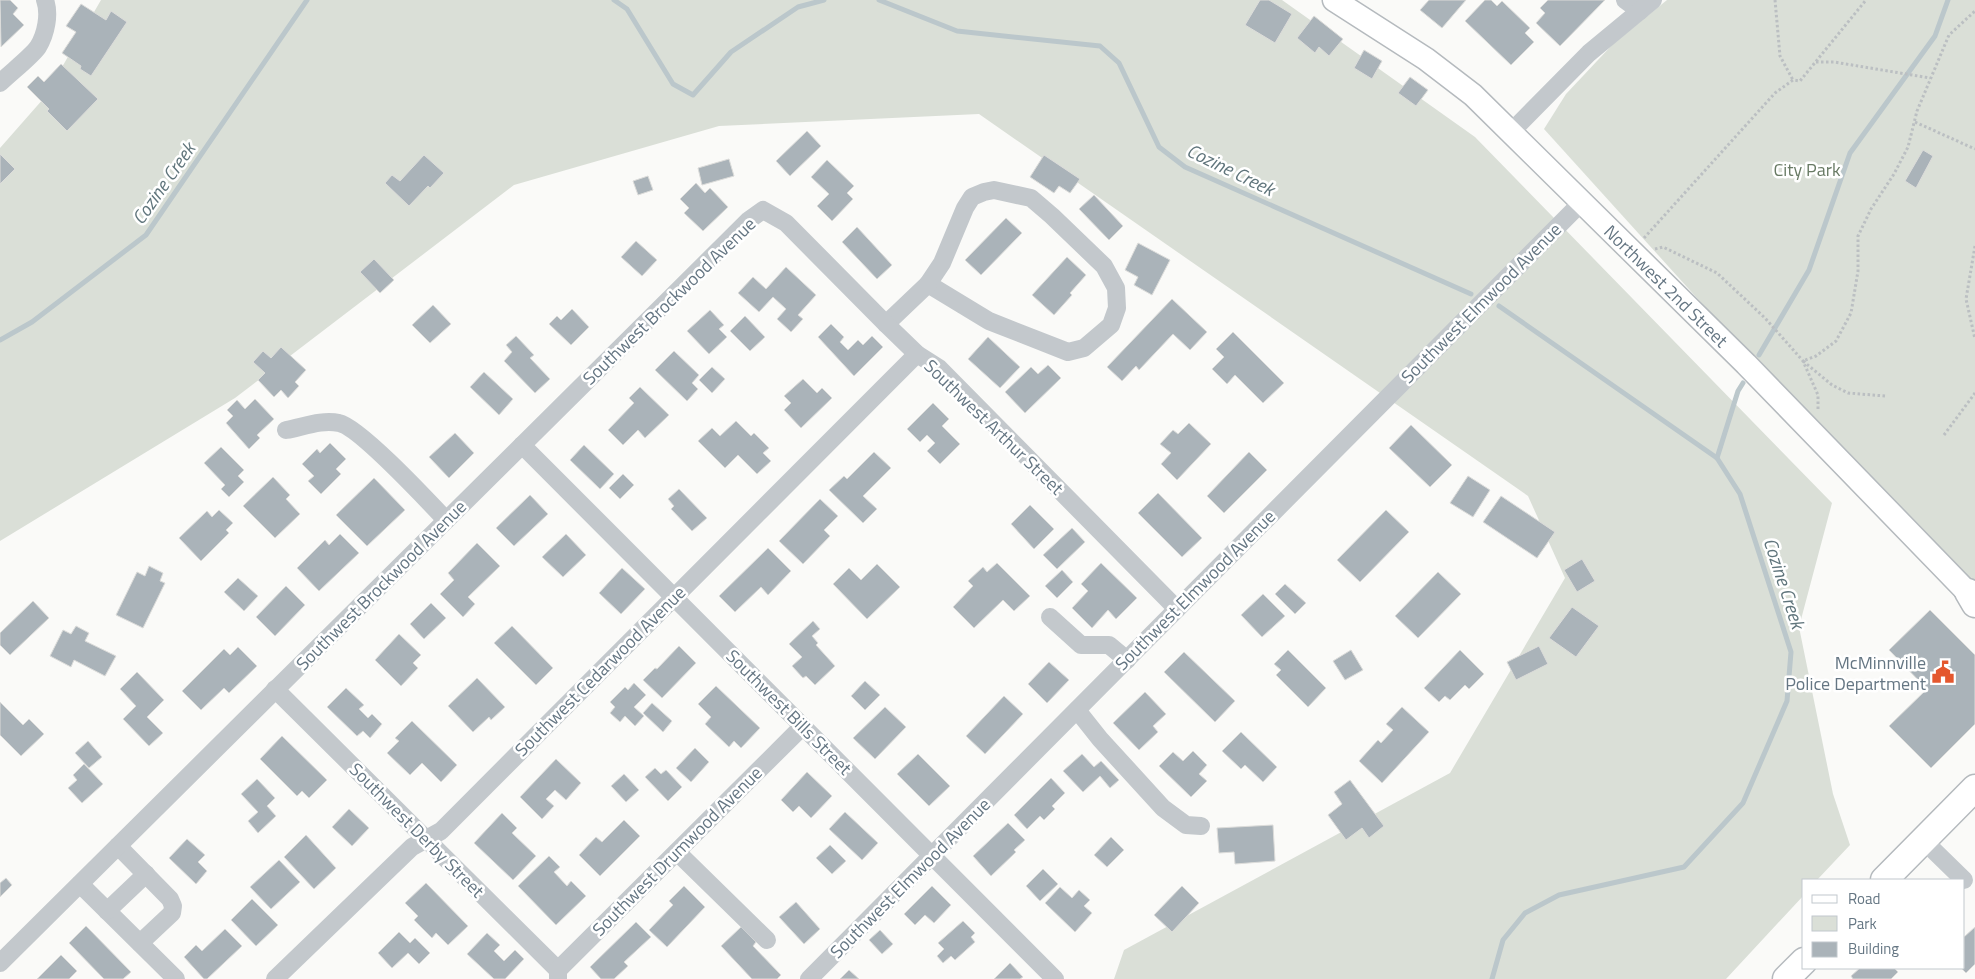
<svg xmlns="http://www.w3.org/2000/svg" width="1975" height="979" viewBox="0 0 1975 979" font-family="'Titillium Web',sans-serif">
  <rect width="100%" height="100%" fill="#fafaf8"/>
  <g fill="#dadfd7">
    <polygon points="101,0 1282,0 1475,137 1832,503 1799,627 1833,794 1850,845 1817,880 1804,880 1804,895 1726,979 1114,979 1124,950 1450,773 1565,578 1528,496 979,114 719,126 514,185 235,398 0,541 0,148 44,98"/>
    <polygon points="1667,0 1975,0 1975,598 1897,519 1544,129 1566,94 1613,44"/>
  </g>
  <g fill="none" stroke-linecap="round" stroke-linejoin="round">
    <g stroke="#bbc7cb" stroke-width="5">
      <polyline points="614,0 627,9 673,84 693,95 731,52 798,7 824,0"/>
      <polyline points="879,0 957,31 1100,46 1119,63 1159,147 1185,167 1471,294"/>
      <polyline points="0,340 32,322 146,235 307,0"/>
      <polyline points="1759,355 1809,270 1850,153 1935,36 1948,0"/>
      <polyline points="1717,458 1738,391 1743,383"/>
      <polyline points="1492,979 1503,940 1525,913 1559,895 1684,867 1743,803 1787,701 1791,652 1740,494 1717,458 1499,306"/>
    </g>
  </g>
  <g fill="#aab3b9" stroke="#dcdcda">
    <polygon points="0,0 10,0 18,8 13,14 24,25 1,47"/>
    <polygon points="1260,0 1269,0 1292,14 1275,43 1245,25"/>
    <polygon points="1429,0 1466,0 1442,28 1420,10"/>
    <polygon points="1485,0 1491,0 1497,6 1502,1 1530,28 1525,33 1534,42 1511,65 1465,21"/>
    <polygon points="1548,0 1605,0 1560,46 1536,23 1545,13 1540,8"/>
    <polygon points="81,4 106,20 111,11 127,22 91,76 80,69 81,66 62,53 76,32 66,26"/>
    <polygon points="1314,16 1343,39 1329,56 1319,47 1315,53 1297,38"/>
    <polygon points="1364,50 1382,61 1372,79 1354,68"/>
    <polygon points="61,64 98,99 67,131 47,111 49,109 27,87 38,76 44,82"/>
    <polygon points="1410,77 1428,90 1416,106 1398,93"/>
    <polygon points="807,131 821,146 790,176 776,161"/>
    <polygon points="1923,150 1933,156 1916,188 1905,181"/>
    <polygon points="0,154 15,169 0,184"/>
    <polygon points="424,155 444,173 430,188 428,186 409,206 385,183 392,175 400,181"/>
    <polygon points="1044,155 1080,179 1070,193 1059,186 1054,193 1030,177"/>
    <polygon points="729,159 734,176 702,185 698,168"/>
    <polygon points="827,160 854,186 847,193 853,199 832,221 817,206 829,194 811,177"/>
    <polygon points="648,176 653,190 638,195 633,181"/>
    <polygon points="696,183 705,193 710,188 728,207 703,231 684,213 689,208 680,199"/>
    <polygon points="1094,195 1123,226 1109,240 1079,209"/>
    <polygon points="1006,218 1022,233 981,275 965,260"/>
    <polygon points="857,227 892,265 877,279 842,242"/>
    <polygon points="636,241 657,260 642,276 621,257"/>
    <polygon points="1138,243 1170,260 1152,295 1134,285 1138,277 1125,270"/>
    <polygon points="1067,257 1086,275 1070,293 1072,295 1054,315 1032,295"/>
    <polygon points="374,259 394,280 380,293 360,272"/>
    <polygon points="786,267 816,295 798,315 803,319 791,332 777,319 786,309 773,297 759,312 738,293 753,277 766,289"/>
    <polygon points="1172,299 1207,332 1190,350 1173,334 1139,370 1136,366 1122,381 1107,367"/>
    <polygon points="433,305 451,324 430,343 412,325"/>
    <polygon points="572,309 589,327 571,345 549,324 557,316 561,320"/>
    <polygon points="710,310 724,325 719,329 727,337 709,354 687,331"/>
    <polygon points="745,316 765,337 750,351 730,331"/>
    <polygon points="831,324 844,337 840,342 848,350 858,340 863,345 872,336 883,347 854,376 818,337"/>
    <polygon points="1233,332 1284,383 1263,403 1235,375 1227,384 1212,369 1224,357 1216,349"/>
    <polygon points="516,336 534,355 530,358 550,379 535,393 504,361 512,352 506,345"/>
    <polygon points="988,337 1020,367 1000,388 968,359"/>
    <polygon points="281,347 306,370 295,382 299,386 288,398 281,390 274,397 258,380 265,373 253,362 263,351 271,358"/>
    <polygon points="674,351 699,375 692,383 698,389 687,401 655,370"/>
    <polygon points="1048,365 1061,378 1025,413 1005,392 1031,367 1038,374"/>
    <polygon points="712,367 725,379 712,393 699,380"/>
    <polygon points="484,372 513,399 499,415 470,387"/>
    <polygon points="803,379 817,393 822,388 832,398 801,428 784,410 791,403 784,396"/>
    <polygon points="640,387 669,415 645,438 638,430 623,445 608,430 634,403 629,398"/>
    <polygon points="255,399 274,419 257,435 260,438 249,449 226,423 233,416 227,410 237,400 245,409"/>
    <polygon points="933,403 949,419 942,426 960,444 940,464 927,451 935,443 927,435 920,442 907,429"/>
    <polygon points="736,421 751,436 754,433 769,448 763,453 771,461 757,474 738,455 725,468 698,441 712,428 720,436"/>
    <polygon points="1189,423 1211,444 1177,480 1161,464 1171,453 1160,444 1173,430 1178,434"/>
    <polygon points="1411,425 1452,465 1430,487 1389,448"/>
    <polygon points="455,433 474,453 449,478 429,457"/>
    <polygon points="330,443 346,459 336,469 341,474 321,494 308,481 314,476 302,464 317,449 320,453"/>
    <polygon points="584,445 614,474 600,489 570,460"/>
    <polygon points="221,447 244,470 238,476 244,482 229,497 221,489 225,485 204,463"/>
    <polygon points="874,452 891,468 863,496 877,509 863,523 829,490 844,476 847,479"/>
    <polygon points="1249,452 1267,470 1224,513 1207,496"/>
    <polygon points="623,474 634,485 620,499 609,488"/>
    <polygon points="1468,476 1490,490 1473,517 1450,503"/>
    <polygon points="273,477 290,495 286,499 300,514 275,538 243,506"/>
    <polygon points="374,478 405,510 367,546 336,515"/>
    <polygon points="679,489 707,518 692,531 671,509 674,506 668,499"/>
    <polygon points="1158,493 1202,538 1182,557 1138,513"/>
    <polygon points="530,495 548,514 514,546 496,528"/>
    <polygon points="1501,496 1555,532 1537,558 1483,522"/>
    <polygon points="820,499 838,516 824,530 830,536 803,564 779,541"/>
    <polygon points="1030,505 1054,529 1034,549 1011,524"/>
    <polygon points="219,510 233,523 226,530 229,533 201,561 179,538 207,511 212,517"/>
    <polygon points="1386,510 1409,532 1360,582 1337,560"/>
    <polygon points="1072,528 1085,542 1057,569 1043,555"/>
    <polygon points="340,534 359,553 319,591 297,568 325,540 329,545"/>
    <polygon points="566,534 586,555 563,577 542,557"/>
    <polygon points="477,543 500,566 468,597 475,604 463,617 440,594 454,580 448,573"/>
    <polygon points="768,548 791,571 768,595 761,587 735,612 719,596"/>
    <polygon points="1582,559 1595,581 1577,592 1564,570"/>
    <polygon points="997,563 1030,596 1014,611 1003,600 974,628 953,607 973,586 968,581 983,567 987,572"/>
    <polygon points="1101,563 1137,598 1116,619 1108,610 1092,628 1072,608 1088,591 1081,584"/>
    <polygon points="877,564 900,587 867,619 833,584 849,568 861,580"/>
    <polygon points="149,566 163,573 160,581 165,583 143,628 116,615 137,572 145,576"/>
    <polygon points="622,568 645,589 621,614 599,593"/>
    <polygon points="1062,570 1073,582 1057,598 1045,586"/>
    <polygon points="1438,572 1461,594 1418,638 1395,616"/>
    <polygon points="238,578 258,596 244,611 224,592"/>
    <polygon points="1285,584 1306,603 1295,614 1275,594"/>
    <polygon points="286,586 305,605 275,636 256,617"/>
    <polygon points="1263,594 1285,616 1262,637 1241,615"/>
    <polygon points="33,601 49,618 10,655 0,645 0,633"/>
    <polygon points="431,603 446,618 424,639 410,624"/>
    <polygon points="1572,607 1599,626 1576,657 1549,638"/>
    <polygon points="1930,610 1975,655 1975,724 1931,768 1889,726 1927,689 1889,650"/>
    <polygon points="813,621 820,629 812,636 818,643 816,645 835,666 815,685 806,676 803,678 792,666 802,657 789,644"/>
    <polygon points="76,626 89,633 85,641 116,656 105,676 74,660 71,667 50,656 63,630 71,634"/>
    <polygon points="512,626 553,668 536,685 494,643"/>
    <polygon points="399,634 421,655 413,663 418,668 401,686 375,660"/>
    <polygon points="679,646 696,663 662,698 643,680 655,668 657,669"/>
    <polygon points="1539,646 1548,664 1516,680 1507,662"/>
    <polygon points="238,647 257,666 229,693 224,688 201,710 182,691 224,649 230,655"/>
    <polygon points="1288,650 1326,688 1308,707 1276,675 1281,670 1274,664"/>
    <polygon points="1351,650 1363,670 1345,680 1333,661"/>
    <polygon points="1460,650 1484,674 1469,689 1465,685 1450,700 1445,696 1439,702 1424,688"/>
    <polygon points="1184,652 1235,701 1215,722 1164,672"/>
    <polygon points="1049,662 1069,680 1047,703 1028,684"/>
    <polygon points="137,672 164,700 147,717 163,733 149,746 123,719 136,706 120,689"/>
    <polygon points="477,678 505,707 491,720 489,717 473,732 448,706"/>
    <polygon points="865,681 880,695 865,710 851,696"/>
    <polygon points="634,683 646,695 634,707 644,716 635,726 625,716 620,722 610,713 615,707 610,702 625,687 628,690"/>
    <polygon points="716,686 760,728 741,748 734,741 729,747 705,724 711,717 698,704"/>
    <polygon points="346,688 364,705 359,709 368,718 372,714 382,724 370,738 363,731 357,736 327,707"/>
    <polygon points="1145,692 1166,714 1153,726 1158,732 1139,750 1113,723"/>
    <polygon points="1004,696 1023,714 985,754 966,736"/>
    <polygon points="0,702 23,725 29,719 44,734 21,756 0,735"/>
    <polygon points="652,703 672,721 663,732 643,713"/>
    <polygon points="885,707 906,727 875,759 853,738"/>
    <polygon points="1402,707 1429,732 1382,783 1359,761 1378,740 1381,743 1393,730 1386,724"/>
    <polygon points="412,721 457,765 441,782 422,763 410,775 387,753 399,741 395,738"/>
    <polygon points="1241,732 1277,767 1263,782 1245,765 1241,769 1222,751"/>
    <polygon points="282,736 327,780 309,798 302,791 297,796 260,759"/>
    <polygon points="88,741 102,757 89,768 75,753"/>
    <polygon points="695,748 709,762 691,782 676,768"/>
    <polygon points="1193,751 1207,765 1199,774 1207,781 1191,797 1159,766 1173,752 1183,761"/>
    <polygon points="918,754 950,786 929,806 897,774"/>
    <polygon points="1082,754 1094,767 1101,761 1119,780 1110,788 1100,776 1083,792 1063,771"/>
    <polygon points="556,759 581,783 566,800 555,790 546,799 554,806 542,819 520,797"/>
    <polygon points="84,764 103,784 82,803 68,788 77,780 73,775"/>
    <polygon points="655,768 661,774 666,770 682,787 668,801 645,777"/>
    <polygon points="807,772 832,796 811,818 799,806 793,812 781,800"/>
    <polygon points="624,774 639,790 626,802 611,786"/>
    <polygon points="1051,778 1065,793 1052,806 1055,809 1044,820 1040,816 1027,829 1014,815"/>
    <polygon points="257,779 275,798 267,806 276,816 258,833 248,821 258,812 241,794"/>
    <polygon points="1350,780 1384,826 1369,838 1362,828 1346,840 1328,815 1342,804 1334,792"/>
    <polygon points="349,809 369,828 352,846 332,827"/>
    <polygon points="845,812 878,843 862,860 829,829"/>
    <polygon points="502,813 517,828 512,833 536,856 513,880 474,843"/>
    <polygon points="624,820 640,836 600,876 579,855 596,837 602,842"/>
    <polygon points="1008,823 1025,840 1014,850 1016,852 991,876 973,856"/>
    <polygon points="1273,825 1275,861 1235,864 1234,852 1219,853 1217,828"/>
    <polygon points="306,835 336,868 314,889 284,857"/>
    <polygon points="1111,837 1124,850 1107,867 1094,855"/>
    <polygon points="187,839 205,855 198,862 207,871 196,884 169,858"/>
    <polygon points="830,845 846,861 832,874 816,858"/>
    <polygon points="549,856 560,867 554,872 567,886 571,881 586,896 556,925 518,886"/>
    <polygon points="279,860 300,882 271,909 250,887"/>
    <polygon points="1043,869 1058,884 1040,901 1026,886"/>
    <polygon points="6,878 12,885 0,897 0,883"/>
    <polygon points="426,883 468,926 448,945 436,933 432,938 414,920 418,916 405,903"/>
    <polygon points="684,886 705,907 667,947 649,930 673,905 669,901"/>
    <polygon points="932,886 951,905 934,923 925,915 915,925 904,914"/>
    <polygon points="1182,886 1199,903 1172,932 1154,915"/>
    <polygon points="1060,887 1072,898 1079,890 1090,900 1084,906 1092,913 1075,932 1045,903"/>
    <polygon points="252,899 278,925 256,946 231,920"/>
    <polygon points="796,902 820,929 804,944 779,917"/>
    <polygon points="963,921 975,933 971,937 975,942 955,960 951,956 943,963 937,956 944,949 938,943"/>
    <polygon points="636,922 651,937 624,962 628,966 614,979 601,979 590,967"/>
    <polygon points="86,926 131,972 123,979 104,979 69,943"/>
    <polygon points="741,927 756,942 753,946 781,975 777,979 752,979 721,946"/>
    <polygon points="1975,927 1975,964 1966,973 1961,968 1964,968 1964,937"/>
    <polygon points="225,929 242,946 207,979 204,979 184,957 196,945 202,951"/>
    <polygon points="880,930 893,944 882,954 869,940"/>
    <polygon points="399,932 410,943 415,938 430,953 419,964 408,953 392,968 378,953"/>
    <polygon points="487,933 500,945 494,951 504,961 515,950 524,959 505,979 494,979 467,954"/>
    <polygon points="61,955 77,971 69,979 37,979"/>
    <polygon points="1010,963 1023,977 1020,979 994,979"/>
    <polygon points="1860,968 1894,968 1898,972 1891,979 1853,979 1851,976"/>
    <polygon points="849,970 859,979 840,979"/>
  </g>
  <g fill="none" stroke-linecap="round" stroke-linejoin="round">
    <defs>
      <g id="major">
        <path id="s1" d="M1334 0 1426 59 1473 95 1746 364 1975 600"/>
      </g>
      <g id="highway">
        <polyline points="1968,592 1975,604"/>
        <polyline points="1884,880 1975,788"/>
        <polyline points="1786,979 1804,961"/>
      </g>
    </defs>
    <use href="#major" stroke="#b5babe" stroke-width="25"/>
    <use href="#highway" stroke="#b4b9bd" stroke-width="29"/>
    <g stroke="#bbbfc2" stroke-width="3" stroke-dasharray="2.5 2.5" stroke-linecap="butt">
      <polyline points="1775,0 1780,56 1793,80"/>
      <polyline points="1816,62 1834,62 1930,78"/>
      <polyline points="1915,122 1975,149"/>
      <polyline points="1644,238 1775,93 1793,80 1800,81 1866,0"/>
      <polyline points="1975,246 1966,299 1975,339"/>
      <polyline points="1655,249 1663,247 1717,273 1765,318 1803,361 1818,395 1818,411"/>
      <polyline points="1885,396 1848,393 1832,385 1803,361 1816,356 1836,341 1851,313 1858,271 1858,236 1871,209 1894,174 1908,147 1917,111 1949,35 1975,11"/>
      <polyline points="1944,435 1975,393"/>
    </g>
    <g stroke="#c3c8cc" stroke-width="18">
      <polyline points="1625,0 1640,11"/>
      <path d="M0 83C10 73 31 57 38 47 46 34 50 14 45 0"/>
      <polyline points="1511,132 1589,53 1653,0"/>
      <polygon points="994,190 1031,198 1052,216 1104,266 1116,288 1117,308 1111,325 1084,348 1068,352 989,321 928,284 942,263 965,208 972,197 984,192"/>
      <polyline points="886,324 928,284"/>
      <path d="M286 430C303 427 322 419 339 423 359 427 428 501 446 520"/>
      <polyline points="522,445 1055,979"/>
      <polyline points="1050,617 1081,645 1109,645 1127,660"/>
      <polyline points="275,689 558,970"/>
      <polyline points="1077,710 1100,739 1163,808 1186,825 1201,826"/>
      <polyline points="1923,840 1964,880"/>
      <polyline points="118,846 170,899 173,906 172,913 140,943"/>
      <polyline points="677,852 767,940"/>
      <polyline points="80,884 176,979"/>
      <polyline points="107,911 146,874"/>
      <polyline points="0,963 749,220 763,210 786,223 886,324 917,354 939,368 1177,609"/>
      <polyline points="275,979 412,847 441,831 917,354"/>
      <polyline points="558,979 558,970 803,726"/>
      <polyline points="809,979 1582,202"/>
    </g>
    <use href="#major" stroke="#fff" stroke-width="22"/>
    <use href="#highway" stroke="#fff" stroke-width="26"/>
  </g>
  <defs>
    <symbol id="civic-bare" viewBox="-9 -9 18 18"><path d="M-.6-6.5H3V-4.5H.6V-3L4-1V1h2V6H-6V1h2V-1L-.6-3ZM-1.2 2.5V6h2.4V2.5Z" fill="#e4572e" stroke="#fff" stroke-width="2.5" paint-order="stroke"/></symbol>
  </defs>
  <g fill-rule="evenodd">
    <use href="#civic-bare" x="1927" y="656" width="32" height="32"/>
  </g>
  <g text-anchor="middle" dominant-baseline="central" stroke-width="5" stroke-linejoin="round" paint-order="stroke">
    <g font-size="18" fill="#687a64" stroke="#fff">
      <text x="1807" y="169">City Park</text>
    </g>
    <g font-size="18" fill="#657683" stroke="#fff">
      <text stroke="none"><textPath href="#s1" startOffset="440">Northwest 2nd Street</textPath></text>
      <text transform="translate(669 301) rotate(-44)">Southwest Brockwood Avenue</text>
      <text transform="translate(1481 303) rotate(-45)">Southwest Elmwood Avenue</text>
      <text transform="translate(994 427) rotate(44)">Southwest Arthur Street</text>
      <text transform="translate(381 585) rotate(-45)">Southwest Brockwood Avenue</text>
      <text transform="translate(1195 590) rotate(-45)">Southwest Elmwood Avenue</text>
      <text transform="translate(600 671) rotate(-45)">Southwest Cedarwood Avenue</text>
      <text transform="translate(789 712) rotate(45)">Southwest Bills Street</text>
      <text transform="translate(417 830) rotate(45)">Southwest Derby Street</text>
      <text transform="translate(677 851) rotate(-45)">Southwest Drumwood Avenue</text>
      <text transform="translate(910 878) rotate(-45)">Southwest Elmwood Avenue</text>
    </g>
    <g font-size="18" fill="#657683" stroke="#fff" text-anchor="end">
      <text x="1926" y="662">McMinnville<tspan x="1926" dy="21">Police Department</tspan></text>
    </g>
    <g font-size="19" font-style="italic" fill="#60757c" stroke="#fff">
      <text transform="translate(1231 169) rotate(26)">Cozine Creek</text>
      <text transform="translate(163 183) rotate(-55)">Cozine Creek</text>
      <text transform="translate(1785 583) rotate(72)">Cozine Creek</text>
    </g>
  </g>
  <rect x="1802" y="879" width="162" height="90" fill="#ffffff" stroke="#c1c8cd"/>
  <rect x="1812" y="895" width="25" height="8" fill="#ffffff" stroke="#c1c8cd"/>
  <text x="1848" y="904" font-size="15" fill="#657683">Road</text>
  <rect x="1812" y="916" width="25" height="15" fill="#dadfd7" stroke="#c1c8cd"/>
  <text x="1848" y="929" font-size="15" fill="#657683">Park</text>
  <rect x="1812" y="942" width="25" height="15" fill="#aab3b9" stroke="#c1c8cd"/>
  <text x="1848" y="954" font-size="15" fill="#657683">Building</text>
</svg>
